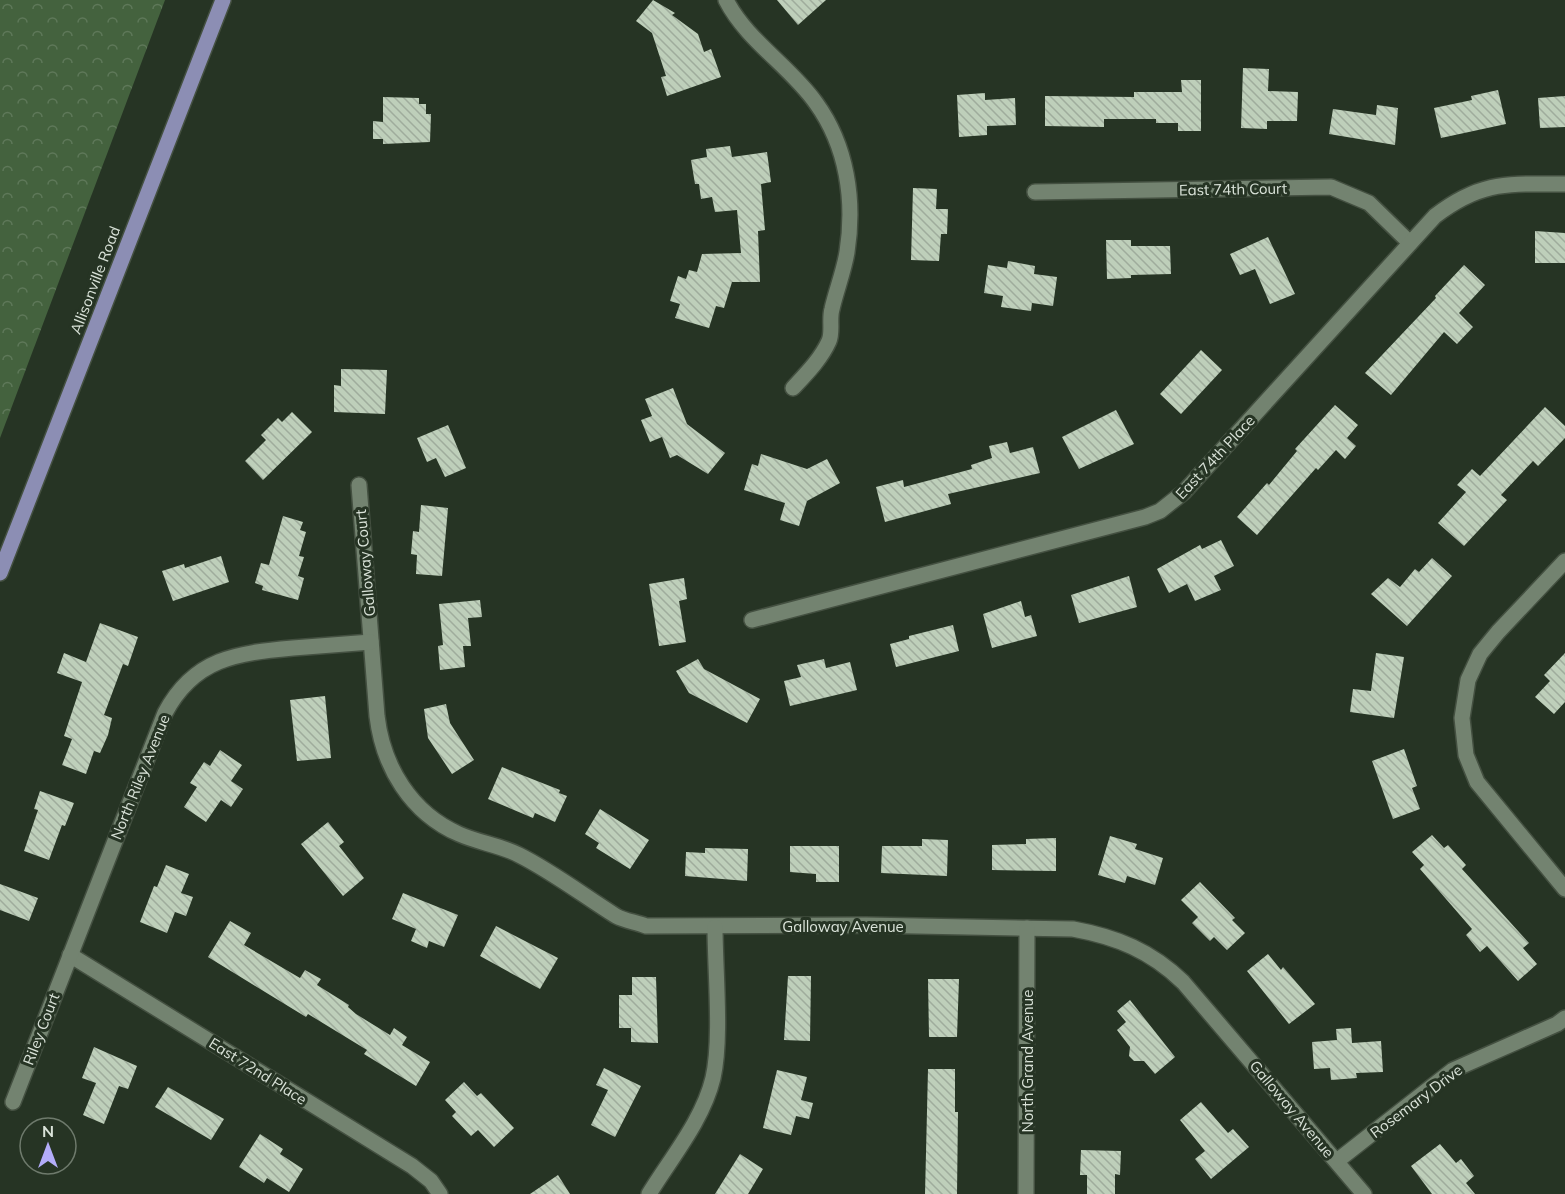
<svg xmlns="http://www.w3.org/2000/svg" width="1565" height="1194" viewBox="0 0 1565 1194" font-family="Mulish,sans-serif">
  <defs>
    <pattern id="forest-crowns" width="20" height="18" patternUnits="userSpaceOnUse" patternTransform="scale(1.5)"><rect width="20" height="18" fill="#44623e"/><path d="M2 6a3 3 0 1 1 6 0M12 15a3 3 0 1 1 6 0" fill="none" stroke="#5e7859"/></pattern>
    <pattern id="building-back-hatch" width="6" height="6" patternUnits="userSpaceOnUse" patternTransform="scale(1.5)"><rect width="6" height="6" fill="#becfba"/><path d="M-1 5l2 2M0 0l6 6M5-1l2 2" fill="none" stroke="#9fac9c"/></pattern>
  </defs>
  <rect width="100%" height="100%" fill="#263424"/>
  <polygon fill="url(#forest-crowns)" points="0,0 165,0 0,438"/>
  <g fill="url(#building-back-hatch)">
    <polygon points="653,0 675,13 672,15 698,34 704,52 711,49 721,77 667,96 661,77 666,76 652,33 636,21"/>
    <polygon points="777,0 826,0 798,25"/>
    <polygon points="1243,68 1269,69 1268,91 1298,92 1297,121 1267,121 1267,129 1241,128"/>
    <polygon points="1181,80 1201,80 1201,131 1178,131 1178,123 1156,123 1156,119 1104,119 1104,127 1045,126 1045,96 1134,97 1134,92 1182,92"/>
    <polygon points="1498,90 1506,124 1441,138 1434,108 1472,100 1471,96"/>
    <polygon points="985,93 985,100 1015,98 1016,125 987,126 987,135 959,137 957,95"/>
    <polygon points="1565,96 1565,127 1540,128 1538,98"/>
    <polygon points="383,97 419,98 419,104 426,104 426,114 431,114 430,142 383,144 383,139 373,139 373,121 383,122"/>
    <polygon points="1377,105 1398,108 1395,145 1329,134 1333,109 1376,115"/>
    <polygon points="730,146 732,157 767,152 771,182 761,184 765,230 758,231 760,282 732,282 724,308 716,306 709,328 675,318 680,304 670,301 678,276 686,279 689,270 697,272 702,254 741,253 737,210 715,212 712,197 701,199 699,184 695,184 691,160 707,157 706,149"/>
    <polygon points="913,188 937,189 936,209 948,209 947,234 941,234 939,261 911,260"/>
    <polygon points="1535,231 1565,233 1565,263 1535,263"/>
    <polygon points="1268,237 1295,294 1270,304 1255,269 1240,275 1230,254"/>
    <polygon points="1106,240 1131,240 1131,246 1170,246 1171,274 1131,275 1131,278 1107,279"/>
    <polygon points="1008,261 1035,266 1034,274 1057,277 1053,306 1032,303 1031,311 1001,307 1003,296 984,293 988,265 1007,268"/>
    <polygon points="1464,265 1485,285 1459,313 1473,327 1457,344 1444,332 1391,395 1365,373 1436,298 1435,296"/>
    <polygon points="1201,350 1222,370 1181,414 1160,394"/>
    <polygon points="341,369 387,370 385,414 334,412 334,385 341,386"/>
    <polygon points="673,388 687,424 725,453 708,474 677,455 670,458 662,437 650,442 641,420 652,416 645,399"/>
    <polygon points="1335,405 1358,425 1347,438 1356,446 1345,459 1336,450 1318,470 1316,468 1257,535 1237,517 1267,483 1269,485 1297,451 1295,449"/>
    <polygon points="1545,407 1565,426 1565,438 1538,466 1533,461 1501,495 1507,500 1464,546 1438,523 1466,492 1457,485 1472,469 1480,476"/>
    <polygon points="1116,410 1134,444 1079,469 1062,437"/>
    <polygon points="292,412 312,432 263,480 245,461 266,440 261,435 278,418 282,422"/>
    <polygon points="448,425 466,468 445,477 436,458 427,462 417,438"/>
    <polygon points="1007,442 1010,453 1033,447 1040,473 948,494 951,504 885,522 876,487 903,480 904,487 972,469 971,465 992,458 989,446"/>
    <polygon points="761,454 807,469 827,459 840,483 807,501 799,526 780,520 785,503 744,490 752,464 758,466"/>
    <polygon points="421,505 448,508 442,576 416,574 417,555 411,554 413,531 419,532"/>
    <polygon points="283,516 303,522 300,530 306,532 299,556 304,557 298,576 304,578 298,600 262,590 263,586 255,583 261,563 269,565"/>
    <polygon points="1221,540 1234,566 1214,576 1221,590 1195,601 1187,584 1169,593 1157,569 1200,545 1202,549"/>
    <polygon points="221,556 229,582 173,601 162,571 184,564 185,568"/>
    <polygon points="1432,558 1452,576 1407,626 1371,594 1388,578 1400,587 1415,569 1419,572"/>
    <polygon points="1129,576 1137,607 1079,623 1071,595"/>
    <polygon points="684,578 687,599 679,601 686,642 659,646 649,584"/>
    <polygon points="480,600 482,617 468,618 471,646 463,646 465,667 440,670 438,646 443,645 439,604"/>
    <polygon points="1021,601 1025,617 1031,615 1037,636 992,648 983,614"/>
    <polygon points="100,623 138,637 128,666 123,664 104,715 112,718 108,735 100,753 94,751 86,774 62,765 72,739 64,736 82,682 57,673 64,653 86,662"/>
    <polygon points="953,625 959,651 896,667 890,644 909,639 909,636"/>
    <polygon points="1376,653 1404,657 1394,718 1350,712 1353,689 1371,691"/>
    <polygon points="1565,653 1565,702 1554,714 1535,697 1550,681 1544,675"/>
    <polygon points="698,659 704,669 760,699 747,723 689,693 676,671"/>
    <polygon points="824,659 826,668 850,662 857,690 790,706 784,681 801,677 797,665"/>
    <polygon points="325,696 331,758 297,761 290,700"/>
    <polygon points="446,704 450,723 474,760 452,774 428,738 424,709"/>
    <polygon points="1404,749 1417,786 1412,788 1420,809 1393,819 1372,761"/>
    <polygon points="220,750 242,765 231,781 243,789 231,807 221,800 206,822 184,807 197,787 190,783 204,762 210,766"/>
    <polygon points="502,767 560,790 559,793 567,796 555,822 535,813 533,818 488,799"/>
    <polygon points="40,791 74,803 65,826 62,825 49,860 24,851 38,810 34,809"/>
    <polygon points="600,809 649,840 630,869 596,848 599,843 585,834"/>
    <polygon points="328,822 344,842 339,846 364,878 343,896 301,844"/>
    <polygon points="1432,835 1444,848 1448,845 1466,865 1462,869 1529,943 1523,948 1537,964 1518,981 1487,946 1480,952 1466,935 1472,929 1420,869 1424,865 1412,852"/>
    <polygon points="1110,836 1137,844 1135,849 1163,858 1155,885 1127,876 1125,883 1098,875"/>
    <polygon points="1056,838 1056,871 992,870 992,845 1026,844 1026,839"/>
    <polygon points="922,839 948,840 947,876 881,873 882,846 922,846"/>
    <polygon points="790,846 839,846 839,882 816,882 816,874 790,872"/>
    <polygon points="705,848 748,849 747,881 685,876 686,852 705,853"/>
    <polygon points="166,865 189,874 181,893 193,897 186,916 175,912 167,933 140,922 154,886 157,887"/>
    <polygon points="1200,882 1235,918 1232,920 1245,933 1227,950 1214,937 1210,941 1192,923 1198,917 1181,900"/>
    <polygon points="0,884 38,898 29,921 0,910"/>
    <polygon points="403,893 458,915 444,947 429,941 427,948 411,941 416,929 392,919"/>
    <polygon points="230,921 251,933 244,945 300,978 305,970 321,979 317,985 349,1005 348,1007 356,1014 390,1035 394,1028 407,1037 402,1045 430,1062 416,1086 364,1054 367,1050 308,1014 306,1017 208,957"/>
    <polygon points="496,926 558,958 540,989 480,956"/>
    <polygon points="1268,954 1281,970 1283,967 1315,1004 1289,1024 1247,971"/>
    <polygon points="788,976 811,976 810,1041 784,1040"/>
    <polygon points="632,977 656,977 658,1043 631,1042 631,1028 619,1028 619,995 632,995"/>
    <polygon points="928,979 959,979 957,1037 929,1037"/>
    <polygon points="1130,1000 1175,1057 1155,1074 1144,1061 1134,1061 1129,1056 1130,1047 1117,1030 1126,1022 1117,1011"/>
    <polygon points="1351,1028 1352,1043 1381,1041 1383,1072 1356,1073 1357,1078 1331,1080 1330,1068 1314,1069 1312,1042 1337,1040 1336,1029"/>
    <polygon points="94,1047 137,1066 128,1089 119,1086 104,1124 83,1115 96,1083 82,1078"/>
    <polygon points="604,1068 641,1086 615,1137 591,1125 608,1090 596,1085"/>
    <polygon points="928,1069 955,1069 955,1112 958,1112 957,1194 925,1194"/>
    <polygon points="777,1070 807,1077 801,1100 813,1103 809,1119 796,1116 791,1135 763,1128"/>
    <polygon points="464,1082 477,1096 481,1093 514,1128 494,1147 478,1130 471,1136 452,1116 456,1112 445,1100"/>
    <polygon points="168,1087 224,1119 211,1140 155,1107"/>
    <polygon points="1201,1102 1228,1133 1233,1129 1249,1147 1211,1179 1195,1159 1205,1151 1180,1120"/>
    <polygon points="260,1134 283,1149 280,1154 303,1169 289,1192 267,1178 264,1183 239,1167"/>
    <polygon points="1440,1144 1456,1163 1461,1159 1474,1176 1466,1183 1475,1194 1432,1194 1411,1166"/>
    <polygon points="1081,1150 1121,1151 1120,1175 1115,1174 1115,1194 1087,1194 1087,1175 1080,1175"/>
    <polygon points="740,1154 763,1169 748,1194 715,1194"/>
    <polygon points="558,1175 570,1194 530,1194"/>
  </g>
  <g fill="none" stroke-linecap="round" stroke-linejoin="round">
    <defs>
      <g id="minor">
        <path d="M726 0C747 41 790 66 816 103 847 146 855 200 847 252 844 271 836 291 832 309 829 319 833 332 829 341 821 359 806 374 793 388"/>
        <polyline points="1035,192 1331,187 1369,203 1410,243"/>
        <path d="M359 485 377 716C383 767 411 813 459 834 479 843 500 845 519 855 553 872 584 896 616 916 625 921 636 922 646 926L866 925 1073 929C1117 937 1151 951 1183 982L1364 1194"/>
        <polyline points="1565,561 1498,632 1480,654 1468,680 1462,718 1466,755 1477,782 1565,889"/>
        <path d="M752 620 1145 517 1160 511 1184 492 1435 216C1482 180 1509 184 1565 184"/>
        <polyline points="70,955 412,1166 431,1181 440,1194"/>
        <path d="M13 1102 165 713C194 658 237 653 293 648 319 646 345 644 371 642"/>
        <polyline points="1337,1161 1453,1070 1557,1024 1565,1018"/>
        <path d="M649 1194C671 1158 703 1120 713 1078 722 1038 715 970 715 927"/>
        <polyline points="1026,1194 1027,928"/>
      </g>
      <polyline id="major" points="0,573 223,0"/>
    </defs>
    <use href="#minor" stroke="#445041" stroke-width="18"/>
    <use href="#major" stroke="#445041" stroke-width="18"/>
    <use href="#minor" stroke="#738370" stroke-width="15"/>
    <use href="#major" stroke="#8c8eb4" stroke-width="15"/>
  </g>
  <g text-anchor="middle" dominant-baseline="central" stroke-width="6" stroke-linejoin="round" paint-order="stroke">
    <g font-size="15" fill="#dae3d9" stroke="#263424">
      <text transform="translate(1233 189) rotate(-1)">East 74th Court</text>
      <text transform="translate(95 280) rotate(-69)">Allisonville Road</text>
      <text transform="translate(1215 457) rotate(-47)">East 74th Place</text>
      <text transform="translate(365 563) rotate(-95)">Galloway Court</text>
      <text transform="translate(140 777) rotate(-68)">North Riley Avenue</text>
      <text x="843" y="926">Galloway Avenue</text>
      <text transform="translate(41 1029) rotate(-69)">Riley Court</text>
      <text transform="translate(1027 1061) rotate(-90)">North Grand Avenue</text>
      <text transform="translate(258 1071) rotate(32)">East 72nd Place</text>
      <text transform="translate(1416 1101) rotate(-37)">Rosemary Drive</text>
      <text transform="translate(1292 1109) rotate(50)">Galloway Avenue</text>
    </g>
  </g>
  <g transform="translate(48 1146)"><circle r="28" fill="#263424" stroke="#6e7a6c" stroke-width="1.5"/>
  <path d="M0-4.5L10 22L0 15L-10 22Z" fill="#b3adf9"/>
  <text y="-9" font-size="16" font-weight="bold" text-anchor="middle" fill="#dae3d9">N</text>
  </g>
</svg>
